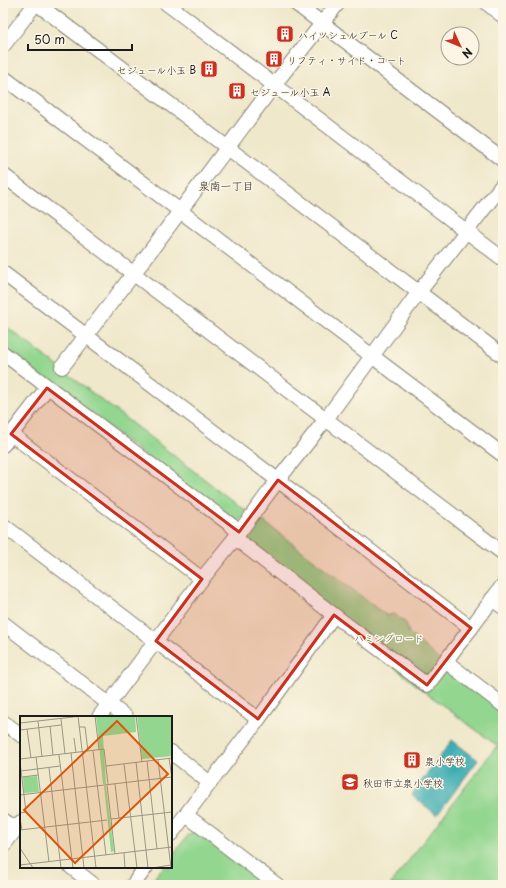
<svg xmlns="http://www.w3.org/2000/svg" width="506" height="888" viewBox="0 0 506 888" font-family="'Playpen Sans','Klee One',sans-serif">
  <rect width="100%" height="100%" fill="#fcf5e5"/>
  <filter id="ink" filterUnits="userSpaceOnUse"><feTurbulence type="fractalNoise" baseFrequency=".025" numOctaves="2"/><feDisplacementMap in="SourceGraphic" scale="8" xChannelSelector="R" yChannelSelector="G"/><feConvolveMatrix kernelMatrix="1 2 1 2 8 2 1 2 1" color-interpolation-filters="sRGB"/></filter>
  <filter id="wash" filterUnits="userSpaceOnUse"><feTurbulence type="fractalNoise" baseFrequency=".012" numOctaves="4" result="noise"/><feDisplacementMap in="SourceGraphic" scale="16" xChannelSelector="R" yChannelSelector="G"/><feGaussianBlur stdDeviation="0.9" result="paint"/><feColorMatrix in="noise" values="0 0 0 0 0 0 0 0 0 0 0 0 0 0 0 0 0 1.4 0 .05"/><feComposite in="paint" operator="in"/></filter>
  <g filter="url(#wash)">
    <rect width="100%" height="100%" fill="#efe8cb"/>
    <g fill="#93d68f" stroke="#587956">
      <polygon points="3,324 247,512 236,525 3,347"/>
      <polygon points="259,518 387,616 393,614 406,623 409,633 445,665 503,709 503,750 425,692 246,549 246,535"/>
      <polygon points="496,747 503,752 503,885 390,885"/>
      <polygon points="197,832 268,885 149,885 163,867 171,867 171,857 189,834"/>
    </g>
    <polygon fill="#3bacb3" stroke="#2c6468" points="452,740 478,760 437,815 411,795"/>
  </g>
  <g filter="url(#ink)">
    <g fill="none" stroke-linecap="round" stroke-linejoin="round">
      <defs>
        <g id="minor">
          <polyline points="36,3 503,356"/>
          <polyline points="166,3 503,259"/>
          <polyline points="295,3 503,160"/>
          <polyline points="489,3 488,4 503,16"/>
          <polyline points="3,46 36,3"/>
          <polyline points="3,77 503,455"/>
          <polyline points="3,175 503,553"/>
          <polyline points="3,273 271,475 471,628"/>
          <polyline points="3,353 231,525 239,532"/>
          <polyline points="62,367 134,273 274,85 338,3"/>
          <polyline points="11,434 202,579"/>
          <polyline points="3,445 47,388"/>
          <polyline points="3,525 258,719"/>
          <polyline points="235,538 334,615 427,685 471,628 503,585"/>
          <polyline points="492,599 503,607"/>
          <polyline points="3,623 126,717"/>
          <polyline points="445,661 503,705"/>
          <polyline points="99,717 202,579 235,538 278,480 326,419 419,292 503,184"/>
          <polyline points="3,722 21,735"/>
          <polyline points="171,752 210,783"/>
          <polyline points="186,815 277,885"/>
          <polyline points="3,820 9,824 19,826 21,827"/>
          <polyline points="171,834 255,724 334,615"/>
          <polyline points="3,846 21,822"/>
          <polyline points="71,867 94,885"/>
          <polyline points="133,885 146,867"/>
        </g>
      </defs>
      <use href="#minor" stroke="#868274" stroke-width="16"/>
      <use href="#minor" stroke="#fff" stroke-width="14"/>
    </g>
  </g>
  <path fill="#c8321e" fill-opacity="0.2" stroke="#c8321e" stroke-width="3" stroke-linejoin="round" d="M47 388 239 532 278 480 471 628 427 685 334 615 258 719 156 641 202 579 11 434Z"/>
  <defs>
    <symbol id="building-square" viewBox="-11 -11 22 22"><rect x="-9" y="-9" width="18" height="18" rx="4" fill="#c8321e" stroke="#fcf5e5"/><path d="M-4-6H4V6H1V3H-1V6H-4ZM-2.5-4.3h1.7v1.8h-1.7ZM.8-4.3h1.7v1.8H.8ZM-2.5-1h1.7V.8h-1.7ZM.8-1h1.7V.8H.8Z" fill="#fff"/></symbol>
    <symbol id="school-square" viewBox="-11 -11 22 22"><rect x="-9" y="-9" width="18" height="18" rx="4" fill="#c8321e" stroke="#fcf5e5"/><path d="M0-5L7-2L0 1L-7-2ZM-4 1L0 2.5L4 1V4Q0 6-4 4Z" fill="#fff"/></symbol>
  </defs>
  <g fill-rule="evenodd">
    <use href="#building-square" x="275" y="24" width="20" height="20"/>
    <use href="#building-square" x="264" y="49" width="20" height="20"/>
    <use href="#building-square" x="199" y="59" width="20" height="20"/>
    <use href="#building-square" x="227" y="81" width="20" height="20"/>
    <use href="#building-square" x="402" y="750" width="20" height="20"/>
    <use href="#school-square" x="340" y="772" width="20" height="20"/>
  </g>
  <g text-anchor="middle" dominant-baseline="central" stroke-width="3" stroke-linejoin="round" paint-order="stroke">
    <g font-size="10" fill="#1c1c1c" stroke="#fcf5e5" text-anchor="start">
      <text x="298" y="34">ハイツシェルブール C</text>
      <text x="287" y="59">リフティ・サイド・コート</text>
      <text x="196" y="69" text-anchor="end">セジュール小玉 B</text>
      <text x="250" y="91">セジュール小玉 A</text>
      <text x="425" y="760">泉小学校</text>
      <text x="363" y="782">秋田市立泉小学校</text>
    </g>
    <g font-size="10" fill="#465d44" stroke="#fcf5e5">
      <text x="389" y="637">ハミングロード</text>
    </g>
    <g font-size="11" fill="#1c1c1c" stroke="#fcf5e5">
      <text x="226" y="185">泉南一丁目</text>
    </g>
  </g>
  <g transform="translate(20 716)">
    <rect width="152" height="152" fill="#efe8cb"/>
    <path d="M76 0H115L116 16 83 20 86 68H83ZM117 0H152V40L122 43ZM17 60 19 76 4 77 3 61ZM84 70H86L94 135 91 136Z" fill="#93d68f"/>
    <path fill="none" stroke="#9b9685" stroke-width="1" d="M58 0 76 152M75 0 79 34M116 0 122 46M41 3 45 38M18 5 22 41M0 7 62 0M30 10 33 39M59 11H65L68 35M7 13 11 42M0 14 41 9M54 22 56 37M73 35 86 139M51 37 64 152M39 39 53 152M16 41 29 146M149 42 152 63M0 43 84 33 88 68M138 44 151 152M127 45 137 133M0 46 6 96 0 97M116 46 128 152M104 48 117 152M86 50 152 42M29 52 41 152M1 55 40 50M2 61 18 59M95 68 99 102M87 69 95 138M0 79 152 61M0 102 2 114M91 103 152 96M0 114 87 104M0 132 13 152M104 137 105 152M0 149 152 131M132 152 151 149"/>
    <path fill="#de560d" fill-opacity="0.15" stroke="#de560d" stroke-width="2" d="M97 5 148 58 55 147 4 94Z"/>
    <rect width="152" height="152" fill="none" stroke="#1c1c1c" stroke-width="2"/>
  </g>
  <rect width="506" height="888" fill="none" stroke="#fcf5e5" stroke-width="16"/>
  <g transform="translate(460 46) rotate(134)"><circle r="19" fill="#fcf5e5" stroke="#a29e95"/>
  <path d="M0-3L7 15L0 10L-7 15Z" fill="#c8321e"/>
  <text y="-6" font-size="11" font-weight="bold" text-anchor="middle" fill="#1c1c1c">N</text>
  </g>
  <path d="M28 44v6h104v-6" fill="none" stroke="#1c1c1c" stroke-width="2"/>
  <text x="34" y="44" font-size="12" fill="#1c1c1c" stroke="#fcf5e5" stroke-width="3" paint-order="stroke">50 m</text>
</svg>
